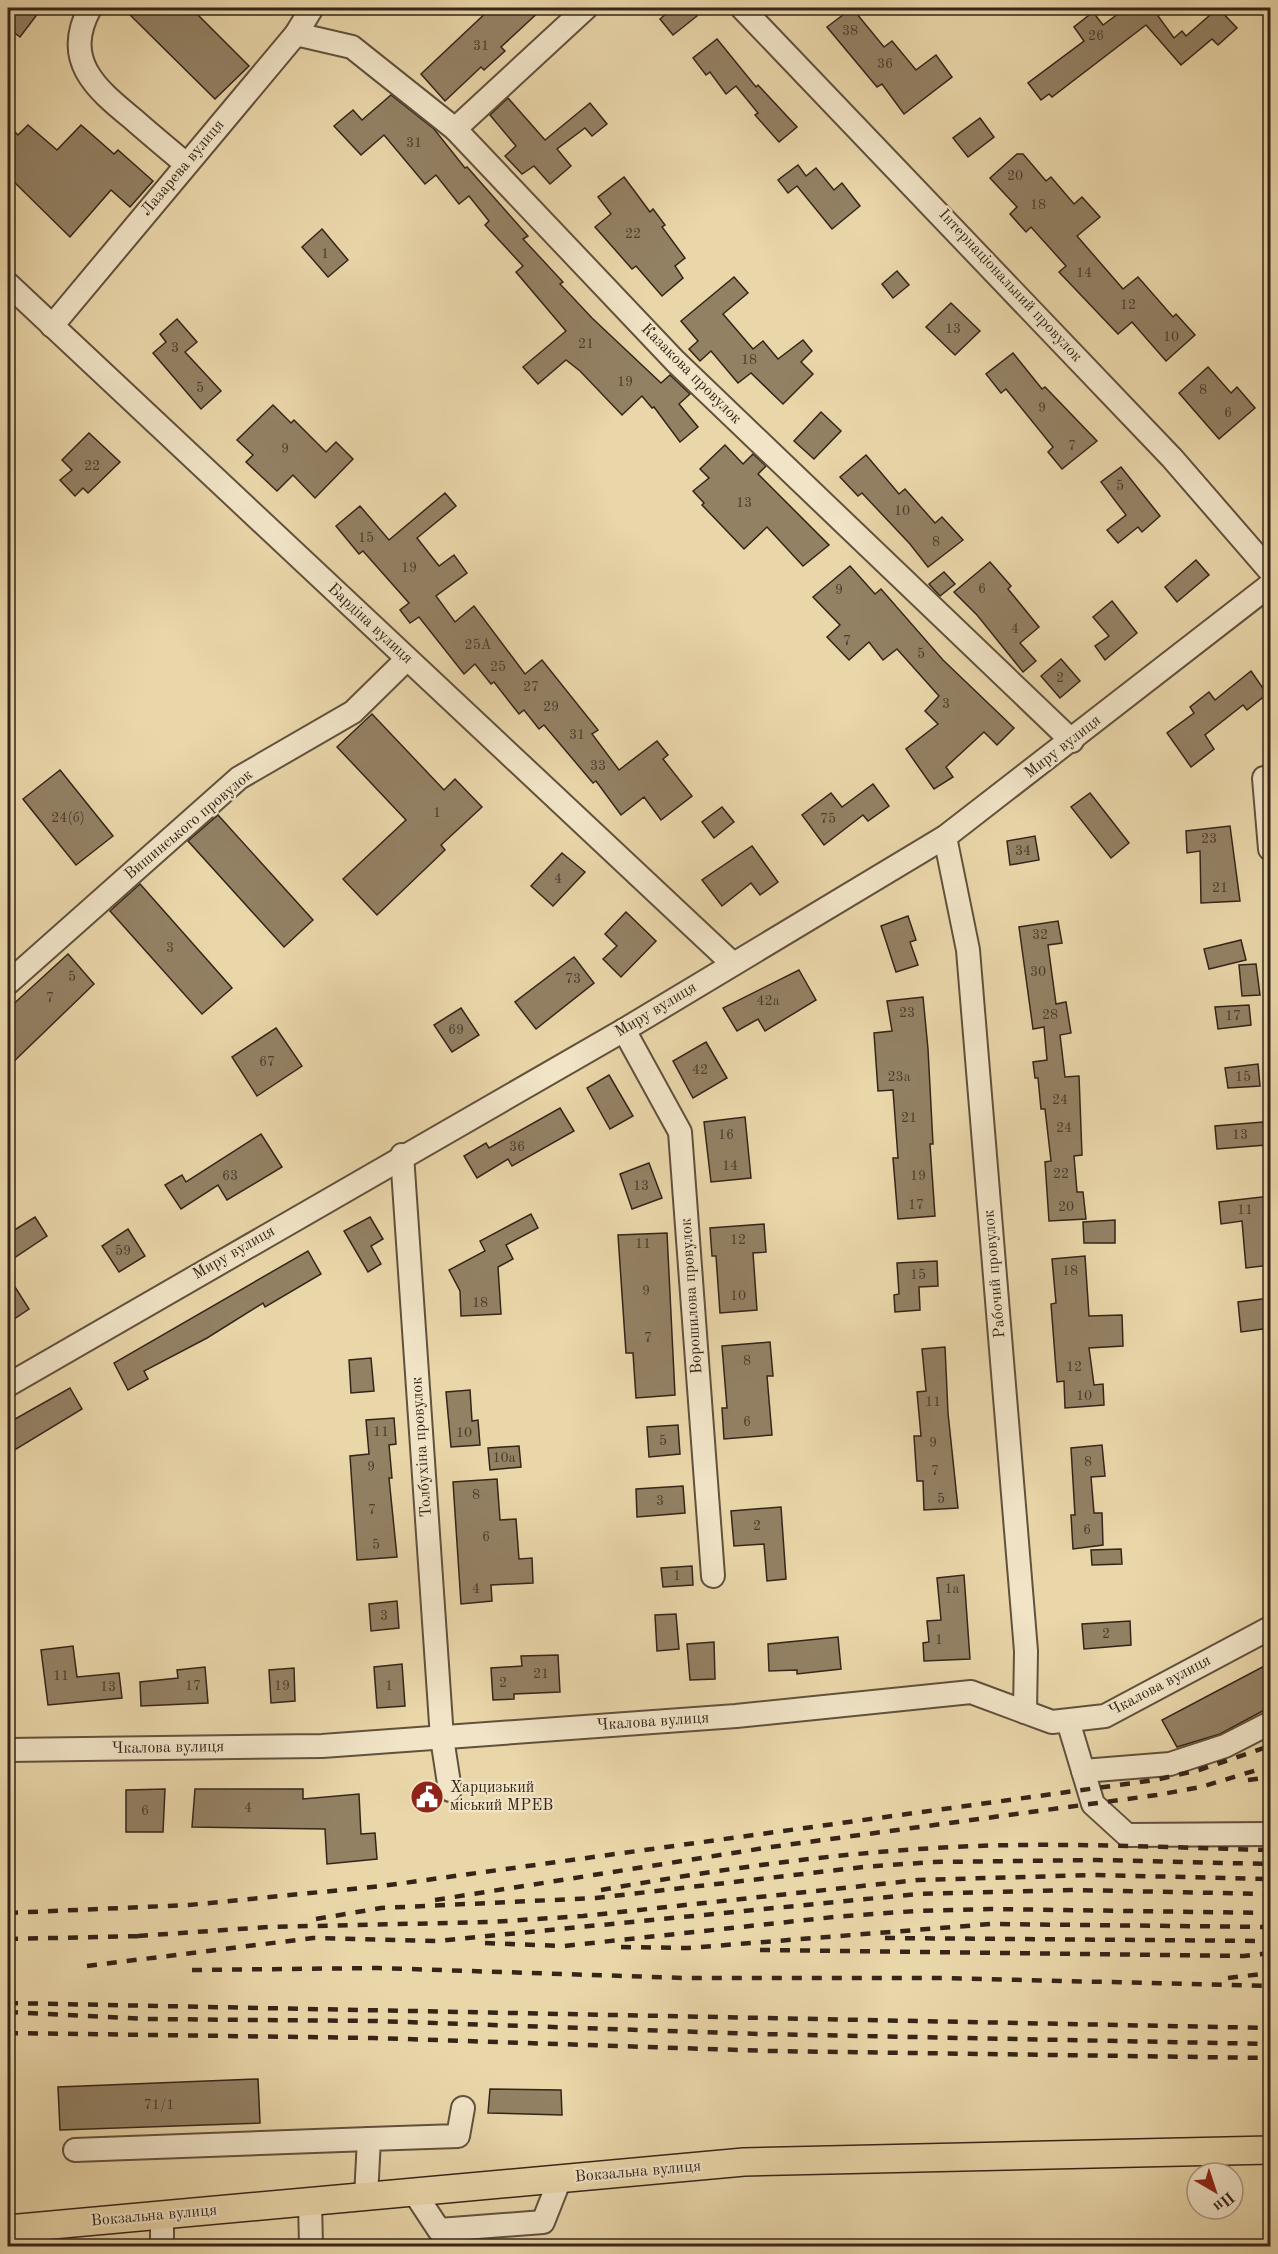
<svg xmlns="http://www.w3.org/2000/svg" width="1278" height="2254" viewBox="0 0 1278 2254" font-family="'Old Standard TT',serif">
  <rect width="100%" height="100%" fill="#e9d6a9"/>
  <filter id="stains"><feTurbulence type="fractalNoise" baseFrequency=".00333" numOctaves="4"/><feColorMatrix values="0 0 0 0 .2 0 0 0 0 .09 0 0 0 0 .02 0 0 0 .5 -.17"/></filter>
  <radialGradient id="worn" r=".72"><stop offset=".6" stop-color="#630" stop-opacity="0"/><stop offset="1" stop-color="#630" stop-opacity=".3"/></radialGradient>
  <g fill="#938164" stroke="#352519" stroke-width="1.5">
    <polygon points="8,8 42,8 20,37 8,28"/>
    <polygon points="123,8 191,8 249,66 215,99"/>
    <polygon points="491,8 543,8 501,47 505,51 484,70 481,67 445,101 421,74"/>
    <polygon points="673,8 690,8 697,16 673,35 660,19"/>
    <polygon points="852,8 884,47 892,41 916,70 936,55 952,77 904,114 882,84 877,87 827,27"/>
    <polygon points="1126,8 1169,8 1158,16 1174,38 1182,31 1186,36 1218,8 1237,28 1218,45 1212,39 1181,65 1146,25 1052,97 1049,94 1041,100 1028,83 1084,41 1074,27 1093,12 1103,25"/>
    <polygon points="717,39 756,87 758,85 797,127 779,142 755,115 758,113 736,86 726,94 710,72 706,75 693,58"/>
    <polygon points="391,95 434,129 465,168 467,167 528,236 523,239 563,282 560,284 592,318 661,383 670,375 690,394 679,404 698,427 680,442 654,407 652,408 642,396 622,415 580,371 566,360 538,384 523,367 566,331 516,272 523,266 485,225 489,221 469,196 459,204 436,175 425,184 384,135 361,155 334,126 353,110 362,120"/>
    <polygon points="508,98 545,140 590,103 607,124 592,136 585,128 557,149 571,166 550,184 534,166 522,174 505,156 516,146 490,115"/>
    <polygon points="980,118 994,137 968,157 953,138"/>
    <polygon points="8,125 18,135 28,125 57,150 81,125 114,154 118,150 153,181 130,207 111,190 70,237 8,176"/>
    <polygon points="1017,154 1023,154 1046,181 1051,177 1074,204 1082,197 1100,217 1077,236 1123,289 1138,277 1173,317 1176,314 1195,335 1166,361 1132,322 1118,334 1059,272 1066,266 1031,227 1026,232 1010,214 1017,207 990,178"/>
    <polygon points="798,165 806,176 816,168 834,190 842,183 860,206 832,229 797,186 788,193 778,180"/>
    <polygon points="624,177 650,212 653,209 665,225 662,227 685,258 675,266 683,278 662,296 636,266 632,269 595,227 611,214 598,197"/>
    <polygon points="322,229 348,260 328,277 302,247"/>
    <polygon points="897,271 909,285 893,298 882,284"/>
    <polygon points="734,277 748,293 723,314 753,349 763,341 778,359 803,340 812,351 801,362 813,374 783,404 751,373 738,383 711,351 700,361 689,349 698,341 681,321"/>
    <polygon points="951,303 980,331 955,355 926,327"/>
    <polygon points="177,319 197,342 185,352 221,391 201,409 153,353 166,342 160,334"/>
    <polygon points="1013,353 1042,389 1045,387 1097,441 1062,469 1048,452 1053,447 1006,389 1001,393 986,374"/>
    <polygon points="1208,367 1231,393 1237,387 1255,408 1219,439 1179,393"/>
    <polygon points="273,405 291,423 294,420 326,452 336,442 353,459 315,498 293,475 277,491 246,462 253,455 237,440"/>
    <polygon points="821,412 841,431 814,459 794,441"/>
    <polygon points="89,433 120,462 88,493 83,488 75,496 60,480 72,470 62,460"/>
    <polygon points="725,445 743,464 753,454 766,466 758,474 829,545 803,566 767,527 744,549 702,505 704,503 693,491 709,478 700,469"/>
    <polygon points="866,455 899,494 905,489 935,523 942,517 963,540 928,567 910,544 862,493 858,496 840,477"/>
    <polygon points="1121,467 1160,516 1142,532 1138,527 1118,543 1107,530 1126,515 1101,482"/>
    <polygon points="445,493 456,506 417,538 439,566 454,555 467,573 436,596 455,622 474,606 525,674 542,660 598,730 592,734 619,770 657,741 668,755 663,759 692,796 661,820 644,797 621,815 596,781 593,783 544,725 539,729 524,710 519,714 494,682 491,684 475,664 464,674 419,617 410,623 400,610 409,603 363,551 359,554 336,526 360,506 389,540"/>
    <polygon points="1196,560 1209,575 1177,602 1165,587"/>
    <polygon points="990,562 1011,586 1008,589 1039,627 1020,643 1036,661 1023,672 977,615 954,592"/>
    <polygon points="850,566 875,594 881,589 943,660 1014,728 997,745 984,732 946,767 953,777 934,789 906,749 938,724 925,711 939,696 897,649 883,660 869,642 849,660 827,637 840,625 813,597"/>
    <polygon points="944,572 955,584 940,596 929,584"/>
    <polygon points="1112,601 1137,633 1105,660 1095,646 1109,636 1093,617"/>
    <polygon points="1061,659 1080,681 1060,698 1041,676"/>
    <polygon points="1251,671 1267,694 1247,710 1243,705 1205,735 1214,749 1191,767 1167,733 1194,713 1190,707 1209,692 1215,700"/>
    <polygon points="372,714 444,790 455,779 482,807 441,845 445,850 377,915 343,879 406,820 337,747"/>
    <polygon points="60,770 113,836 76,865 23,799"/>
    <polygon points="873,784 889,806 868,821 863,815 824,845 802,815 831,793 842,807"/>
    <polygon points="1090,793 1129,843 1111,858 1071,807"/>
    <polygon points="722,807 734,822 714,838 702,822"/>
    <polygon points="218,815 313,920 284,947 188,841"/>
    <polygon points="1230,826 1240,901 1201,903 1200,851 1187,853 1186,831"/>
    <polygon points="1035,836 1039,860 1010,865 1007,841"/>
    <polygon points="752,846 778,882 760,895 751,883 722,906 702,880"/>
    <polygon points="562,853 585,872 553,906 531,886"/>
    <polygon points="140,884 232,988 202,1014 110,911"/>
    <polygon points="626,912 656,941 621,977 603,959 617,946 605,934"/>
    <polygon points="908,916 916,940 910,942 918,965 896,972 881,926"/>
    <polygon points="1058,921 1062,943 1048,945 1056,1004 1066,1002 1071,1033 1060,1035 1065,1077 1079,1076 1082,1155 1074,1156 1077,1192 1083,1192 1086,1219 1049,1221 1045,1162 1051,1161 1045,1109 1041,1109 1038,1078 1035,1078 1033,1062 1047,1060 1044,1027 1033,1029 1019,927"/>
    <polygon points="1241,940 1246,960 1209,969 1204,949"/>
    <polygon points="68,954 94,984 8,1067 8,1009"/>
    <polygon points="574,957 594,983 536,1029 515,1002"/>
    <polygon points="1256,964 1260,995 1242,996 1239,965"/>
    <polygon points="799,970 816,1000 765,1031 758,1019 737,1031 723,1008"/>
    <polygon points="923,997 928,1049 933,1144 930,1144 935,1216 898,1219 893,1158 898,1158 893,1090 878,1091 874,1033 892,1031 887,1001"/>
    <polygon points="1249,1005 1251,1025 1218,1029 1215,1007"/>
    <polygon points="461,1008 479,1035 452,1052 434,1025"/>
    <polygon points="276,1028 302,1066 257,1096 232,1057"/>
    <polygon points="706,1042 727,1078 693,1098 673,1061"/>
    <polygon points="1258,1064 1260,1086 1228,1088 1225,1068"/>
    <polygon points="609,1075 633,1116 610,1129 587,1088"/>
    <polygon points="560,1108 574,1131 512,1166 508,1159 477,1178 464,1156 486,1143 489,1148"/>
    <polygon points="745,1117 751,1178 711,1182 704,1122"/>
    <polygon points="1263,1122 1266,1145 1217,1149 1215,1126"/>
    <polygon points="261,1134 282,1167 227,1200 218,1185 181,1209 165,1185 182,1175 186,1182"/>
    <polygon points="649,1163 662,1198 632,1209 620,1174"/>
    <polygon points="1270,1196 1270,1265 1246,1268 1242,1221 1221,1224 1219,1202"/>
    <polygon points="531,1214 538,1228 506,1245 513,1259 498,1267 501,1314 461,1316 460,1291 449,1270 485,1251 480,1241"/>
    <polygon points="35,1217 47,1236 8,1262 8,1234"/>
    <polygon points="370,1217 383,1239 371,1246 381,1264 368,1272 344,1231"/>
    <polygon points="1115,1220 1115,1243 1084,1243 1083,1222"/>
    <polygon points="764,1224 766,1252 753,1253 757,1310 720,1313 716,1256 712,1256 710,1228"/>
    <polygon points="128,1229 145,1256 119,1272 102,1246"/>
    <polygon points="667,1233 675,1395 636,1398 633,1353 626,1353 618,1235"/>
    <polygon points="308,1251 321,1274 265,1307 263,1303 207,1338 144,1371 148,1379 128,1390 114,1363"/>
    <polygon points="1085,1256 1089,1316 1122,1315 1123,1346 1089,1348 1094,1385 1103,1384 1104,1405 1065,1408 1064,1381 1057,1382 1051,1304 1056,1303 1052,1259"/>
    <polygon points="937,1261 938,1286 919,1287 920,1310 895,1312 894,1295 899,1294 897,1263"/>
    <polygon points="8,1276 29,1309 8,1323"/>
    <polygon points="1270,1298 1270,1328 1241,1332 1238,1302"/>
    <polygon points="770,1342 773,1376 767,1376 772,1435 724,1439 722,1408 727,1408 722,1346"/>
    <polygon points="945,1347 948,1413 958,1508 924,1510 923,1481 917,1481 914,1436 921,1436 917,1392 926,1391 922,1349"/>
    <polygon points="371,1358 374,1391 351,1393 349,1360"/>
    <polygon points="70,1388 82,1409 8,1454 8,1423"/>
    <polygon points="470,1390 472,1421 478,1420 480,1445 451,1447 446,1392"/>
    <polygon points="394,1418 396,1444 389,1445 392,1478 389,1478 397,1557 357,1560 350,1456 369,1454 366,1420"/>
    <polygon points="678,1425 680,1454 649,1457 647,1427"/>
    <polygon points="1102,1445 1105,1476 1091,1477 1094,1513 1102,1513 1103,1545 1073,1549 1071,1515 1075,1515 1071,1448"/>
    <polygon points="519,1446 521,1467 490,1470 488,1448"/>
    <polygon points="497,1479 500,1520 516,1519 519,1559 532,1558 533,1583 491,1585 492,1601 461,1604 453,1482"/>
    <polygon points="683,1486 685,1513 637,1517 636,1489"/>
    <polygon points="781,1507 786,1579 767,1581 764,1544 734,1546 731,1511"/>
    <polygon points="1121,1549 1122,1564 1092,1565 1091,1550"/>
    <polygon points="692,1566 693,1585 663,1587 661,1568"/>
    <polygon points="964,1575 970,1659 924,1661 923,1643 929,1642 927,1621 941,1620 937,1578"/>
    <polygon points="397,1601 399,1628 371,1631 369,1604"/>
    <polygon points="676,1614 679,1649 657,1651 655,1615"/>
    <polygon points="1130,1621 1131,1645 1084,1649 1082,1624"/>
    <polygon points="838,1637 841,1669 797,1674 797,1670 769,1671 768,1644"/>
    <polygon points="714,1642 715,1679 690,1680 687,1644"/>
    <polygon points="73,1646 77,1677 119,1673 122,1698 48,1705 41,1650"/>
    <polygon points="558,1655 560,1692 514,1694 514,1699 493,1700 491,1668 522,1666 521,1656"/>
    <polygon points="1270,1663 1270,1707 1220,1734 1177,1747 1162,1720"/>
    <polygon points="402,1664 405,1706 377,1708 374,1667"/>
    <polygon points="205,1667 208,1703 141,1706 140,1682 178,1678 177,1670"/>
    <polygon points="294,1668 295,1701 271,1703 269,1670"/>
    <polygon points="165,1789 163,1832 126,1832 126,1790"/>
    <polygon points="195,1789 303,1789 303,1799 359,1794 361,1834 375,1833 377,1859 327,1864 325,1829 192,1827"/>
    <polygon points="258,2079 260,2123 60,2130 58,2087"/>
    <polygon points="490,2089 561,2090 562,2115 488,2113"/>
  </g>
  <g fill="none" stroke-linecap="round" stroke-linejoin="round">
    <defs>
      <g id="minor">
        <path d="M90 8C62 60 95 88 133 119 150 134 168 149 186 164"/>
        <polyline points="742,8 1172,458 1270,571"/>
        <polyline points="296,34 352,47 455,129 675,361 1072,741"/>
        <polyline points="455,129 586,8"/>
        <polyline points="8,284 733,964"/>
        <polyline points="52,326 296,34 312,8"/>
        <polyline points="1264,778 1270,849"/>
        <polyline points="945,837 968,950 1026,1651 1025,1712"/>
        <polyline points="8,983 239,778 353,712 407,659"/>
        <polyline points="624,1030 680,1132 713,1576"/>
        <polyline points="402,1155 442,1738 450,1790"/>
        <polyline points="8,1385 624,1030 945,837 1270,585"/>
        <polyline points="1068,1721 1093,1804 1127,1835 1270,1834"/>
        <polyline points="8,1750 322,1746 736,1716 971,1692 1052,1722 1105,1716 1270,1628"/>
        <polyline points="1083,1771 1170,1764 1225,1746 1270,1723"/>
        <polyline points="75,2150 369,2139"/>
        <polyline points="414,2192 439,2230 543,2222 560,2179"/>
        <polyline points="366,2197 369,2139 458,2136 463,2108"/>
        <polyline points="310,2201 311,2246"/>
        <polyline points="162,2215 162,2246"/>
      </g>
      <polyline id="major" points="8,2229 744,2162 1270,2150"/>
    </defs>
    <use href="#minor" stroke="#62513d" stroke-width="26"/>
    <use href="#major" stroke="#352519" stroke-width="30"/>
    <use href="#minor" stroke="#f1e4c7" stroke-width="22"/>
    <use href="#major" stroke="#e9d6a9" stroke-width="27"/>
    <g stroke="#352519" stroke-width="4.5" stroke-dasharray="10 10" stroke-linecap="butt">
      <polyline points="1248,1780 1270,1777"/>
      <path d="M601 1890C738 1866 876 1847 1016 1845 1101 1844 1186 1848 1270 1850"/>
      <polyline points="435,1900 771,1847 1157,1795 1201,1787 1270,1766"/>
      <polyline points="8,1913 189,1905 382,1886 1155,1780 1199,1770 1270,1746"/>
      <polyline points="316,1919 381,1908 596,1898 863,1867 932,1862 1097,1860 1270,1864"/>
      <polyline points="138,1936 268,1927 491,1922 583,1916 918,1880 1094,1875 1270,1879"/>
      <polyline points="885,1938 1270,1941"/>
      <polyline points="8,1939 145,1936"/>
      <polyline points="485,1943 564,1946 834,1917 915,1911 991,1909 1270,1913"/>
      <polyline points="621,1947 688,1948 991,1924 1270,1927"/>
      <polyline points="760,1950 1244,1956 1270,1953"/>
      <polyline points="87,1966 313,1938 437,1941 918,1894 1074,1890 1270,1894"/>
      <polyline points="192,1970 378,1968 685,1978 944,1978 1270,1986"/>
      <polyline points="1228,1978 1270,1973"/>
      <polyline points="8,2003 1270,2028"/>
      <polyline points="8,2012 146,2019 375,2021 759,2034 1270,2044"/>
      <polyline points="8,2033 374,2038 770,2051 1270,2058"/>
    </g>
  </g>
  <defs>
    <symbol id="civic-disc" viewBox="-11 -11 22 22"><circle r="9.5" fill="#8f2418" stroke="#f1e4c7"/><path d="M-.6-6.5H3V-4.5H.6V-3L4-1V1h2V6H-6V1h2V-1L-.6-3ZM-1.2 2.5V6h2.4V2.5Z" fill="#fff"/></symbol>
  </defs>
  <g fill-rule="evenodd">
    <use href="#civic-disc" x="408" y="1778" width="38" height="38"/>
  </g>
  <g text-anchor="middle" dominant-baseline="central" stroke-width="4.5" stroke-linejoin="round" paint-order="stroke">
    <g font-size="14" fill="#4c3c2c">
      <text x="850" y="31">38</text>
      <text x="1096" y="36">26</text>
      <text x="481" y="46">31</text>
      <text x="885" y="64">36</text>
      <text x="414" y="143">31</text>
      <text x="1015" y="176">20</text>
      <text x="1038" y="205">18</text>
      <text x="633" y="234">22</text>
      <text x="325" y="254">1</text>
      <text x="1084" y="273">14</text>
      <text x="1128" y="305">12</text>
      <text x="953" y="329">13</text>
      <text x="1171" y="337">10</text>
      <text x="586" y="344">21</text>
      <text x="175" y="348">3</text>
      <text x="749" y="360">18</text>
      <text x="625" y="382">19</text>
      <text x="200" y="388">5</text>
      <text x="1203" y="390">8</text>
      <text x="1042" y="408">9</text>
      <text x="1228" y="413">6</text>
      <text x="1072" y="446">7</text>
      <text x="285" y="449">9</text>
      <text x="92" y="466">22</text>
      <text x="1120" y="486">5</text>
      <text x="744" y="503">13</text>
      <text x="902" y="511">10</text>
      <text x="366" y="538">15</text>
      <text x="936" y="542">8</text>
      <text x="409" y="568">19</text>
      <text x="982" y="589">6</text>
      <text x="839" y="590">9</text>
      <text x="1015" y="629">4</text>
      <text x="847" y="641">7</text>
      <text x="478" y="645">25А</text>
      <text x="921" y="654">5</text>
      <text x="498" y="667">25</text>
      <text x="1060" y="678">2</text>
      <text x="531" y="687">27</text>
      <text x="946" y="704">3</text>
      <text x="551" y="707">29</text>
      <text x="577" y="735">31</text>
      <text x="598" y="766">33</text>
      <text x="437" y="813">1</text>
      <text x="68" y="818">24(б)</text>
      <text x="828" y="819">75</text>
      <text x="1209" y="839">23</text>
      <text x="1023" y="851">34</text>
      <text x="558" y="879">4</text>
      <text x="1220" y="888">21</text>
      <text x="1040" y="935">32</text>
      <text x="170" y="948">3</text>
      <text x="1038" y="972">30</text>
      <text x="72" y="977">5</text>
      <text x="573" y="979">73</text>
      <text x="50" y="998">7</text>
      <text x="768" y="1001">42а</text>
      <text x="907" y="1013">23</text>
      <text x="1050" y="1015">28</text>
      <text x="1233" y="1016">17</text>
      <text x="456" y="1030">69</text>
      <text x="267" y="1062">67</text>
      <text x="700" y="1070">42</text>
      <text x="899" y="1077">23а</text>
      <text x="1243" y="1077">15</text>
      <text x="1060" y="1100">24</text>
      <text x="909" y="1118">21</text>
      <text x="1064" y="1128">24</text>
      <text x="726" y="1135">16</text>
      <text x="1240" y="1135">13</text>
      <text x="517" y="1147">36</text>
      <text x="730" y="1166">14</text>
      <text x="1061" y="1174">22</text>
      <text x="230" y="1176">63</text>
      <text x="918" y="1176">19</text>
      <text x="641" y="1186">13</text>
      <text x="916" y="1205">17</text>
      <text x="1066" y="1207">20</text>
      <text x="1245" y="1210">11</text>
      <text x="738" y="1240">12</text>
      <text x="643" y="1244">11</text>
      <text x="123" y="1251">59</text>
      <text x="1070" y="1271">18</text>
      <text x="918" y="1275">15</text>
      <text x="646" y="1291">9</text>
      <text x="738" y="1296">10</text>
      <text x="480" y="1303">18</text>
      <text x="648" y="1338">7</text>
      <text x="747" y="1361">8</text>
      <text x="1074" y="1367">12</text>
      <text x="1084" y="1396">10</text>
      <text x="933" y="1402">11</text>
      <text x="747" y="1422">6</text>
      <text x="381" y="1432">11</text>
      <text x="464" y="1433">10</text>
      <text x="663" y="1441">5</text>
      <text x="933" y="1443">9</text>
      <text x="504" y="1458">10а</text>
      <text x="1088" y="1462">8</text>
      <text x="371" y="1467">9</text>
      <text x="935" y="1471">7</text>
      <text x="476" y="1495">8</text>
      <text x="941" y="1499">5</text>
      <text x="660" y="1501">3</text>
      <text x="372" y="1510">7</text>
      <text x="757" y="1526">2</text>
      <text x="1087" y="1530">6</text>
      <text x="486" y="1537">6</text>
      <text x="376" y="1545">5</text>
      <text x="677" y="1576">1</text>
      <text x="476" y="1589">4</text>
      <text x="952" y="1589">1а</text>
      <text x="384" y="1616">3</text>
      <text x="1106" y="1634">2</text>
      <text x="939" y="1640">1</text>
      <text x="541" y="1674">21</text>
      <text x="61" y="1676">11</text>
      <text x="503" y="1683">2</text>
      <text x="193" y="1686">17</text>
      <text x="282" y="1686">19</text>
      <text x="389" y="1686">1</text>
      <text x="108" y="1687">13</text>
      <text x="248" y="1808">4</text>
      <text x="145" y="1811">6</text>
      <text x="159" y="2105">71/1</text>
    </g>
    <g font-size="16" fill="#352519" stroke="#f1e4c7">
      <text transform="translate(183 168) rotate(-50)">Лазарева вулиця</text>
      <text transform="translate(1010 286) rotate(47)">Інтернаціональний провулок</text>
      <text transform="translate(691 374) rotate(45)">Казакова провулок</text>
      <text transform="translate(370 624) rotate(43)">Бардіна вулиця</text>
      <text transform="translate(1063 747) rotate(-38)">Миру вулиця</text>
      <text transform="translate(189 825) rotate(-40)">Вишинського провулок</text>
      <text transform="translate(656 1010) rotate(-31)">Миру вулиця</text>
      <text transform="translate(234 1253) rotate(-30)">Миру вулиця</text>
      <text transform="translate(995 1274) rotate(-95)">Рабочий провулок</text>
      <text transform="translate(692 1296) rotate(-94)">Ворошилова провулок</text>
      <text transform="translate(422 1447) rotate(-94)">Толбухіна провулок</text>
      <text transform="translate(1160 1686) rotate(-28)">Чкалова вулиця</text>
      <text transform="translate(653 1722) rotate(-4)">Чкалова вулиця</text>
      <text transform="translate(168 1748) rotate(-1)">Чкалова вулиця</text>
      <text transform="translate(638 2172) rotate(-5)">Вокзальна вулиця</text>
      <text transform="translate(154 2216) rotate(-5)">Вокзальна вулиця</text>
    </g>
    <g font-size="16" fill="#352519" stroke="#f1e4c7" text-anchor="start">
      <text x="450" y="1788">Харцизький<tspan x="450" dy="18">міський МРЕВ</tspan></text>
    </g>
  </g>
  <rect width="1278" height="2254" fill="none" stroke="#e9d6a9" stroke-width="30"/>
  <rect x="9" y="9" width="1260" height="2236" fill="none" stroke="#352519" stroke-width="3"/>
  <rect x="15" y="15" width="1248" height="2224" fill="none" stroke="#352519" stroke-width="1.5"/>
  <g transform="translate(1215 2191) rotate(141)"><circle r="28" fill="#f1e4c7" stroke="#a69881" stroke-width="1.5"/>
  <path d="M0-4.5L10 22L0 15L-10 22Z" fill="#8f2418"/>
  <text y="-9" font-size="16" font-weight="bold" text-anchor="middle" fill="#352519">Пн</text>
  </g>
  <rect width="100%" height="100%" filter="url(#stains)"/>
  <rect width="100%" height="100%" fill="url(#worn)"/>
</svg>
